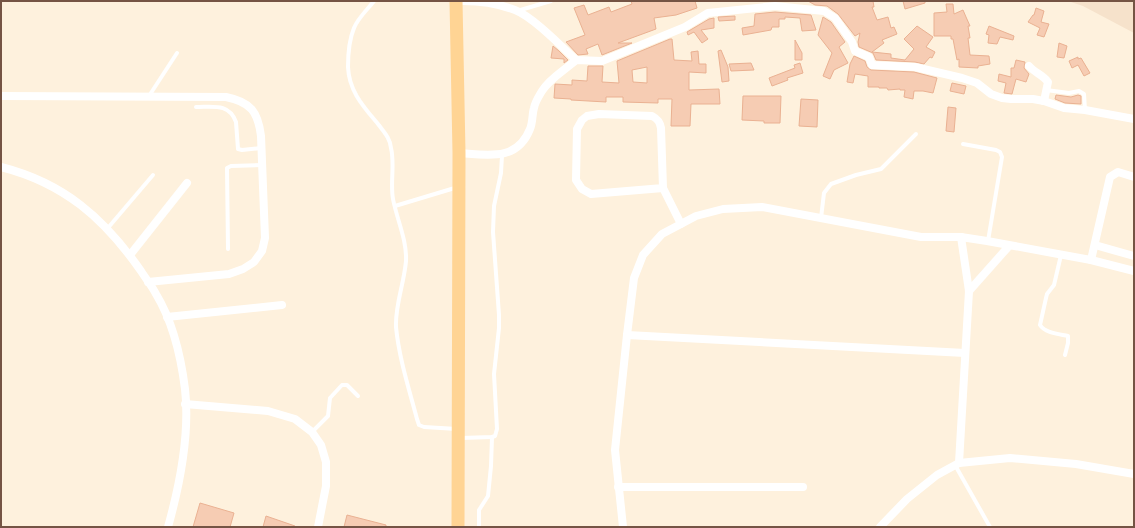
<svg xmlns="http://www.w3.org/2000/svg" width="1135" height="528" viewBox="0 0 1135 528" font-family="'Fira Sans',sans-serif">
  <rect width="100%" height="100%" fill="#fef1dd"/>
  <polygon fill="#f6e2cb" points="1068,1 1134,1 1134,33 1083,6"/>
  <g fill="#f6ccb3" stroke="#eab192" fill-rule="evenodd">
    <polygon points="631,1 695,1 697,8 676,15 654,18 656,29 618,43 632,43 602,55 598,44 586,49 588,54 578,55 566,42 585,35 574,8 584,5 588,15 609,7 611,12 632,4"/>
    <polygon points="808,1 873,1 874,7 872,7 877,20 888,17 891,28 894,27 897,34 882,40 884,43 872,52 891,54 891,58 905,60 914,49 904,39 917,26 933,37 926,47 935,52 932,58 930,57 924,64 915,62 876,60 873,53 859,47 858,42 860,33 855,36 838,14 827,6 815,5"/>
    <polygon points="903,1 925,1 925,3 905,9"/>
    <polygon points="946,4 953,4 954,14 963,10 966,17 970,26 968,26 970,38 968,38 970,55 989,56 990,64 978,66 978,68 959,67 959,59 957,60 953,39 951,39 951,36 934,36 934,13 947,12"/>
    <polygon points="1036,8 1044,11 1041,22 1049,24 1044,37 1037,35 1040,28 1028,22 1033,15 1034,15"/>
    <polygon points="775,12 811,15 816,30 802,31 800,18 785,17 785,19 779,19 779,27 772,27 771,30 743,35 742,28 754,26 755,14"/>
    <polygon points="735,16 735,20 719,21 718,17"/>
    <polygon points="823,17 831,22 845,42 839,47 848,63 834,70 830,79 823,76 832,53 818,35"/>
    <polygon points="714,18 714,28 701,30 708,39 702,43 694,32 688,35 687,32 709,19"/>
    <polygon points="989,26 1014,36 1013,40 1000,37 997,44 988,43 989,35 986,34"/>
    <path d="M670 39H672L674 60 692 61 691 52 698 51 699 64H706V73L689 72V90L719 89 720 104H691L690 126H671L672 99H658V103L623 102V97H606V102L571 100V99L554 98 555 84 572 85V80L587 81 588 66H603L602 82 619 83 617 61ZM647 67V83L633 82 632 70Z"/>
    <polygon points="795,40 802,53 802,60 795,60"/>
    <polygon points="1059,43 1067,46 1064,58 1057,57"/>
    <polygon points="553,46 559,51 568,60 564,63 564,59 551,58"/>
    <polygon points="721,50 728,67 729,81 722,82 718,51"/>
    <polygon points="854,56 865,61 867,67 871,70 914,72 937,78 933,93 923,91 914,91 913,99 904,97 905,90 900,90 900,89 888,90 887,88 879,88 879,87 868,87 868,76 855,74 853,83 847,82 850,64"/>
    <polygon points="1078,57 1078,59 1081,58 1090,73 1084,76 1078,65 1072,68 1069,61"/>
    <polygon points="1016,60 1025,62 1024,68 1029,74 1026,82 1016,79 1012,94 1004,93 1006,83 998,81 999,74 1011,77 1011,68 1014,68"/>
    <polygon points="751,63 754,70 731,71 729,64"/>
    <polygon points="800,63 803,73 787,78 788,80 772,86 769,78 795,68 794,65"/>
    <polygon points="952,83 966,86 964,94 950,91"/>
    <polygon points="1056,95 1071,97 1078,95 1081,96 1081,104 1065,103 1055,99"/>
    <polygon points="743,96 781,96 780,123 764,123 764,121 742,120"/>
    <polygon points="801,99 818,100 817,127 799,126"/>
    <polygon points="948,107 956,108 954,132 946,131"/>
    <polygon points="200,503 234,513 230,527 193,527"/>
    <polygon points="347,515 386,525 386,527 344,527"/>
    <polygon points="266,516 295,526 294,527 263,527"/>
  </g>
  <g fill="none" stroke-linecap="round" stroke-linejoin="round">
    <g stroke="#fff" stroke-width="4">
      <path d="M374 1C368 9 358 18 354 28 349 40 348 54 348 67 349 91 363 106 378 124 384 132 390 138 391 148 395 164 390 183 393 199 397 220 407 240 406 261 404 284 395 305 396 327 399 358 409 389 417 419L419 425 424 427 457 429"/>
      <polyline points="517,11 551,1"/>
      <polyline points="1046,90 1069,93 1079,91 1084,94 1085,110"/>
      <polyline points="149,96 177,53"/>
      <path d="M196 107C213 107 229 103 236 122L238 149 242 150 262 148"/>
      <polyline points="963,144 996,150 1000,152 1002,157 988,241"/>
      <polyline points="395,206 458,187"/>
      <polyline points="821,218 824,193 831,184 856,175 881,169 916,134"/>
      <polyline points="107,229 153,175"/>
      <polyline points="228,249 227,168 231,166 262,165"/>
      <path d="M1061 255 1054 285 1047 294 1046 298 1040 325C1045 333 1059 334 1068 336V343L1065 355"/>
      <polyline points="312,432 328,416 330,398 342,385 347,385 358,396"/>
      <polyline points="461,438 492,437 495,436 497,429 494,374 499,328 499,315 493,232 494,206 501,173 502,155"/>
      <polyline points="955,465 990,527"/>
      <polyline points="479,527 479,510 488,496 491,466 492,437"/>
    </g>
    <g stroke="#fff" stroke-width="8">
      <path d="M463 1C481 1 499 4 515 10 533 17 561 46 576 60"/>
      <path d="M1029 66C1035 73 1043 75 1048 82L1044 101"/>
      <path d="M1 96 226 97C251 102 258 112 261 136L265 238 262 251 254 262 243 269 229 274 148 282"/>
      <path d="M459 153C487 155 517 162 530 129 533 122 532 114 534 108 535 102 539 96 542 91 550 78 565 70 576 60L602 61 685 27 708 13 775 6 824 11 835 18 852 42 855 51 869 57 872 65 915 67 962 78 977 83 991 94 1002 98 1011 99H1033L1044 101 1064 108 1085 110 1134 119"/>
      <path d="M1 167C64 183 104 218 141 271 146 279 152 286 156 294 173 322 181 357 185 389 190 433 180 484 168 527"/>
      <path d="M663 188 591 194 582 189 576 180 577 129 582 120 587 116 599 114 652 116C658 119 660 122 661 128L663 188 681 224"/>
      <polyline points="1095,245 1134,256"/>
      <polyline points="130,255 187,183"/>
      <polyline points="1091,260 1110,177 1118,172 1134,177"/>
      <polyline points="969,291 1009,246"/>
      <polyline points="167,317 282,305"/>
      <polyline points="627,335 965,353"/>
      <polyline points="185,404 268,411 295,419 312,432 321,445 326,462 326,486 318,527"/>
      <polyline points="959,463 969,291 961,237"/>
      <polyline points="618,487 803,487"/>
      <polyline points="623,527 615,450 627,335 634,278 643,255 662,234 696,216 723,209 762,207 921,237 961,237 987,241 1091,260 1134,271"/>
      <polyline points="880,527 907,499 937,475 959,463 1010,458 1076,464 1134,474"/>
    </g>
    <polyline stroke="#ffd494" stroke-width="13" points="456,1 459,153 458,527"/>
  </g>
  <rect width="1135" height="528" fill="none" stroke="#755444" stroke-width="4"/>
</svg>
